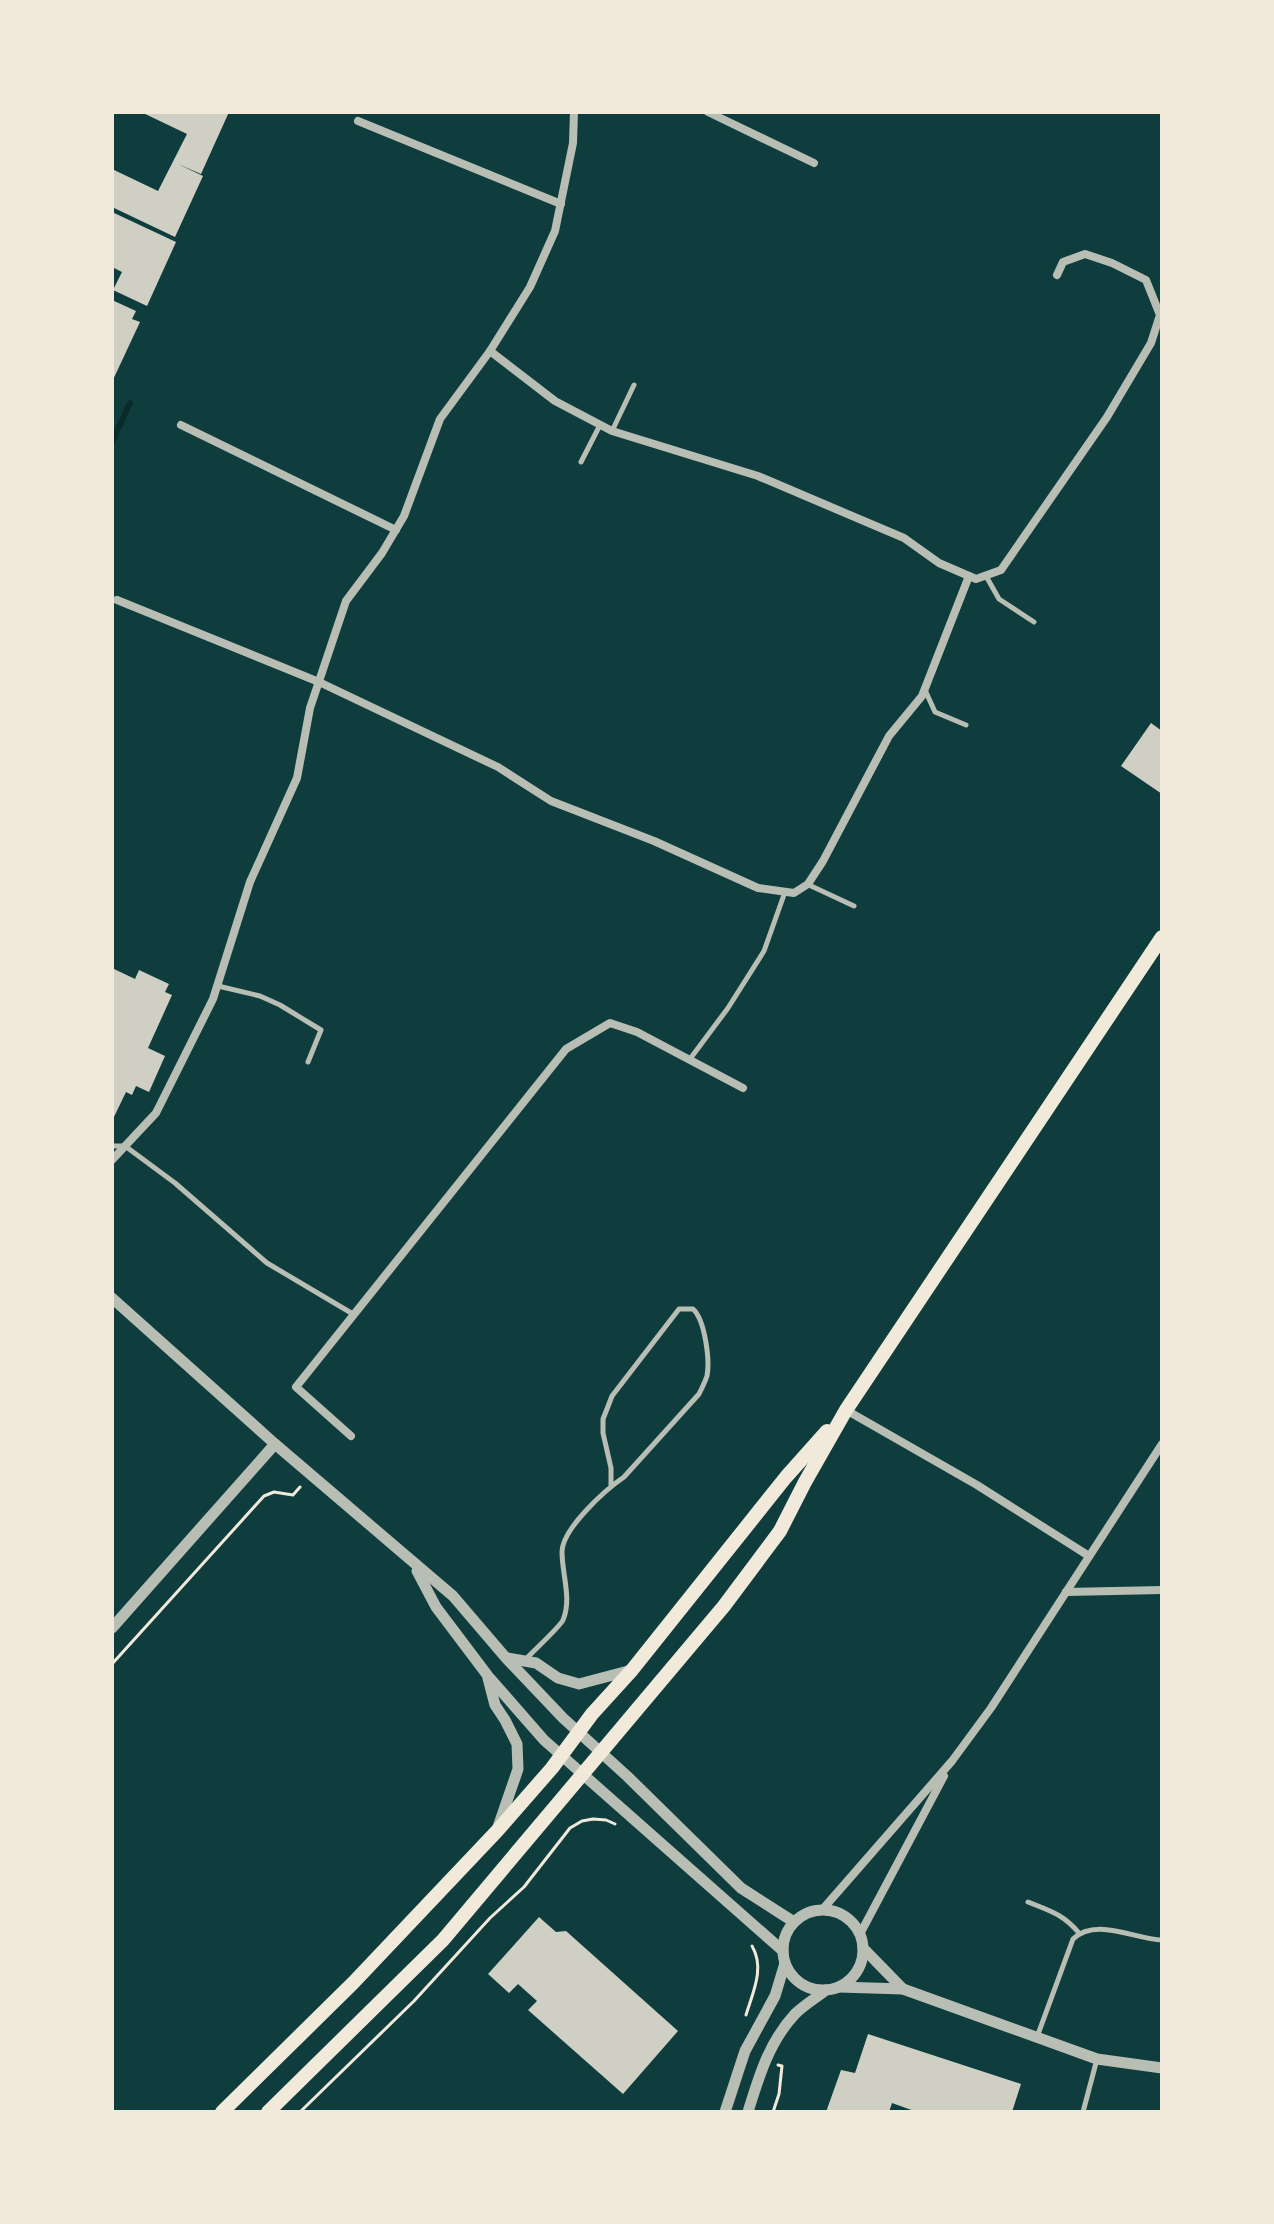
<svg xmlns="http://www.w3.org/2000/svg" width="1274" height="2224" viewBox="0 0 1274 2224" font-family="Helvetica,sans-serif">
  <rect width="100%" height="100%" fill="#0f3d3e"/>
  <g fill="none" stroke-linecap="round" stroke-linejoin="round">
    <polyline stroke="#0a2a2b" stroke-width="6" points="112,442 130,403"/>
  </g>
  <g fill="#cfcfc3">
    <polygon points="141,112 229,112 201,174 178,164 203,176 175,237 112,207 112,169 158,191 187,134"/>
    <polygon points="112,212 176,242 147,306 113,290 122,272 112,267"/>
    <polygon points="112,300 136,311 132,319 140,322 112,382"/>
    <polygon points="1151,723 1162,731 1162,794 1121,766"/>
    <polygon points="112,968 135,979 139,970 169,984 165,992 172,995 148,1048 165,1056 149,1092 136,1086 132,1095 126,1092 112,1121"/>
    <polygon points="539,1917 556,1932 566,1931 678,2031 623,2094 528,2010 537,2001 518,1984 509,1993 488,1974"/>
    <polygon points="868,2034 1021,2084 1012,2112 917,2112 892,2103 889,2112 826,2112 841,2070 855,2073"/>
  </g>
  <g fill="none" stroke-linecap="round" stroke-linejoin="round">
    <g stroke="#f1e9da" stroke-width="3">
      <polyline points="112,1664 264,1496 274,1492 293,1495 300,1487"/>
      <path d="M746 2015C753 1992 765 1968 752 1946"/>
      <polyline points="300,2112 414,2001 490,1918 524,1887 570,1828 582,1821 593,1819 606,1820 615,1824"/>
      <polyline points="773,2112 779,2094 782,2066 778,2065"/>
    </g>
    <g stroke="#b8beb3" stroke-width="5">
      <polyline points="612,431 634,385"/>
      <polyline points="581,462 600,425"/>
      <polyline points="986,576 999,599 1034,622"/>
      <polyline points="925,690 935,712 966,725"/>
      <polyline points="809,885 854,906"/>
      <polyline points="218,986 260,996 280,1005 321,1030 308,1062"/>
      <polyline points="690,1059 728,1008 764,951 785,892"/>
      <polyline points="112,1146 125,1146 175,1183 267,1263 353,1314"/>
      <path d="M524 1661C532 1652 559 1628 563 1620 572 1599 562 1574 562 1552 562 1529 605 1490 624 1477L699 1394C702 1388 705 1382 707 1376 710 1360 705 1320 693 1309H679L612 1396 607 1409 603 1419V1433L611 1468V1485"/>
      <path d="M1028 1902C1050 1911 1063 1914 1079 1933"/>
      <path d="M1037 2037 1073 1939C1096 1917 1134 1939 1162 1940"/>
      <polyline points="1083,2112 1097,2059"/>
    </g>
    <g stroke="#b8beb3" stroke-width="8">
      <polyline points="708,112 814,163"/>
      <polyline points="358,121 561,204"/>
      <polyline points="490,351 555,401 612,431 758,476 904,538 939,563 976,579 1001,570 1107,417 1151,343 1160,315 1146,280 1112,263 1085,254 1063,262 1057,275"/>
      <polyline points="181,425 396,530"/>
      <polyline points="117,600 319,682 498,767 551,801 654,841 758,888 794,893 808,884 823,861 889,736 922,696 969,576"/>
      <polyline points="112,1160 156,1113 213,999 250,882 297,778 310,708 346,601 382,553 404,516 440,419 490,351 530,287 555,231 573,143 574,112"/>
      <polyline points="846,1410 977,1485 1089,1556"/>
      <polyline points="351,1436 296,1387 566,1049 610,1023 637,1032 743,1088"/>
      <polyline points="1066,1592 1162,1590"/>
      <polyline points="822,1910 952,1761 991,1708 1162,1444"/>
      <polyline points="860,1934 944,1776"/>
    </g>
    <g stroke="#b8beb3" stroke-width="11">
      <polyline points="112,1298 275,1444 453,1596 506,1658 563,1718 627,1776 741,1888 794,1922"/>
      <polyline points="417,1571 436,1607 488,1676 544,1740 783,1951"/>
      <polyline points="112,1628 275,1444"/>
      <polyline points="507,1658 536,1663 558,1678 579,1684 632,1670"/>
      <polyline points="488,1678 495,1705 505,1720 517,1744 518,1769 498,1827"/>
      <circle cx="823" cy="1950" r="40"/>
      <polyline points="863,1948 903,1989"/>
      <polyline points="839,1987 903,1989 1097,2059 1162,2068"/>
      <polyline points="725,2112 745,2051 775,1996 785,1963"/>
      <path d="M748 2112C759 2076 769 2042 795 2014 804 2005 816 1998 826 1990"/>
    </g>
    <g stroke="#f1e9da" stroke-width="14">
      <polyline points="222,2112 353,1983 497,1831 552,1768 592,1714 632,1670 786,1477 827,1431"/>
      <polyline points="268,2112 443,1940 724,1606 780,1531 805,1482 846,1410 1162,937"/>
    </g>
  </g>
  <rect width="1274" height="2224" fill="none" stroke="#f1e9da" stroke-width="228"/>
</svg>
